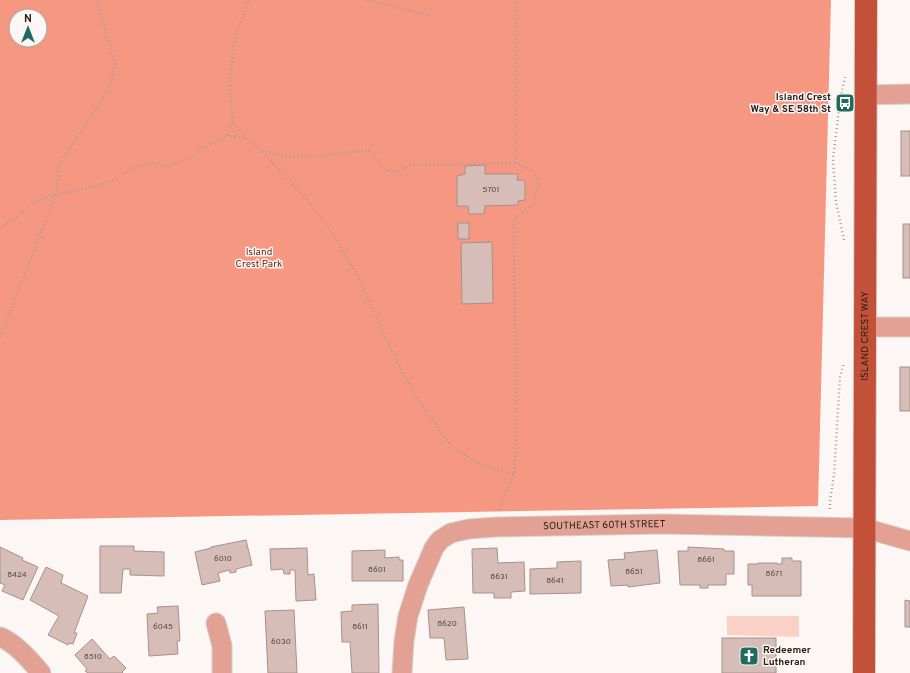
<svg xmlns="http://www.w3.org/2000/svg" width="910" height="673" viewBox="0 0 910 673" font-family="Overpass,sans-serif">
  <rect width="100%" height="100%" fill="#fcf7f5"/>
  <polygon fill="#fbd0c6" points="727,616 799,616 799,637 727,635"/>
  <path fill="#f69782" fill-rule="evenodd" d="M0 0H831L818 506 0 520ZM16 16H40V40H16Z"/>
  <g fill="#d7bdb7" stroke="#a88f8a">
    <rect x="901" y="131" width="9" height="45"/>
    <polygon points="485,165 485,174 518,174 517,180 525,180 525,200 518,201 518,205 485,206 484,214 469,214 468,206 457,206 457,176 465,174 465,166"/>
    <rect x="458" y="223" width="11" height="16"/>
    <rect x="903" y="224" width="7" height="54"/>
    <polygon points="492,242 493,303 462,304 461,243"/>
    <rect x="900" y="367" width="10" height="44"/>
    <polygon points="246,540 252,565 236,569 236,572 230,573 230,570 218,573 220,581 202,585 195,552 211,548 211,547"/>
    <polygon points="100,546 134,546 134,551 164,552 164,576 130,575 130,569 123,569 121,593 100,593"/>
    <polygon points="0,547 23,558 22,560 38,567 23,600 2,591 5,585 0,583"/>
    <polygon points="688,547 724,549 724,551 734,551 734,574 726,574 726,585 708,585 708,588 700,588 700,585 680,585 678,551 688,551"/>
    <polygon points="307,548 308,575 314,574 316,600 296,601 295,570 290,570 290,574 284,574 283,569 271,570 270,549"/>
    <polygon points="497,548 498,563 524,562 525,591 511,592 511,598 494,598 494,593 473,593 472,549"/>
    <polygon points="385,550 385,558 399,557 399,560 403,560 403,581 352,581 352,551"/>
    <polygon points="657,550 660,583 628,587 628,585 611,586 608,560 625,559 624,553"/>
    <polygon points="782,558 792,558 792,561 801,561 801,596 752,596 752,585 748,585 748,564 758,564 758,563 777,563 777,564 782,564"/>
    <polygon points="581,561 581,593 530,594 530,569 557,568 557,562"/>
    <polygon points="46,567 63,575 61,583 88,596 74,633 77,633 73,644 69,643 68,645 48,635 59,616 30,600"/>
    <polygon points="905,600 910,601 910,627 905,627"/>
    <polygon points="378,604 379,673 352,673 350,642 342,642 341,612 352,611 352,605"/>
    <polygon points="178,606 180,641 177,641 178,654 149,656 147,614 158,613 157,607"/>
    <polygon points="464,607 468,659 446,660 444,638 430,638 428,610"/>
    <polygon points="294,610 297,673 268,673 265,611"/>
    <rect x="722" y="638" width="54" height="35"/>
    <polygon points="92,639 110,659 114,656 126,668 122,672 123,673 88,673 85,671 87,669 75,655"/>
  </g>
  <g fill="none" stroke-linecap="round" stroke-linejoin="round">
    <defs>
      <g id="minor">
        <polyline points="866,95 910,94"/>
        <polyline points="865,327 910,327"/>
        <polyline points="216,623 222,646 222,673"/>
        <path d="M0 637C14 642 31 661 41 673"/>
        <path id="s1" d="M402 673 404 641 408 616 418 585 434 548 440 540 451 533 469 529 496 527 662 524 864 528 910 541"/>
      </g>
      <g id="major">
        <path id="s2" d="M864 673 866 0"/>
      </g>
    </defs>
    <use href="#minor" stroke="#d6d0ce" stroke-width="21"/>
    <use href="#major" stroke="#d6d0ce" stroke-width="24"/>
    <g stroke="#a59f9c" stroke-width="2.5" stroke-dasharray="1 3" stroke-linecap="butt">
      <polyline points="365,0 431,16"/>
      <path d="M233 122C230 99 229 76 233 54 235 35 242 17 249 0"/>
      <polyline points="227,136 246,138"/>
      <polyline points="262,152 305,197 335,236 355,272 403,373 428,415 452,447 484,466 514,474"/>
      <polyline points="0,228 17,217 31,204 56,194 59,165 109,89 115,66 110,45 106,33 96,0"/>
      <polyline points="844,240 836,202 833,159 840,101 845,77"/>
      <polyline points="0,337 56,194 76,191 109,182 138,166 153,163 167,167 193,157 200,149 227,136 233,122 246,138 261,151 292,157 341,154 357,151 369,151 376,157 383,169 395,172 412,165 516,163"/>
      <polyline points="830,509 830,501 834,475 840,377 844,363"/>
      <polyline points="500,510 503,500 514,474 516,437 514,219 533,205 539,186 533,171 516,163 515,0"/>
    </g>
    <use href="#minor" stroke="#e2a193" stroke-width="19"/>
    <use href="#major" stroke="#c3513a" stroke-width="22"/>
  </g>
  <defs>
    <symbol id="bus-square" viewBox="-11 -11 22 22"><rect x="-9" y="-9" width="18" height="18" rx="4" fill="#216a60" stroke="#fcf7f5"/><path d="M-5-6H5V4H4V6H2V4H-2V6H-4V4H-5ZM-3.5-4V0h7V-4ZM-3.5 1.2v1.5H-2V1.2ZM2 1.2v1.5H3.5V1.2Z" fill="#fff"/></symbol>
    <symbol id="church-square" viewBox="-11 -11 22 22"><rect x="-9" y="-9" width="18" height="18" rx="4" fill="#216a60" stroke="#fcf7f5"/><path d="M-1.2-6h2.4v3.5h3.3v2.4h-3.3V6h-2.4V-.1h-3.3v-2.4h3.3Z" fill="#fff"/></symbol>
  </defs>
  <g fill-rule="evenodd">
    <use href="#bus-square" x="834" y="92" width="22" height="22"/>
    <use href="#church-square" x="738" y="645" width="22" height="22"/>
  </g>
  <g text-anchor="middle" dominant-baseline="central" stroke-width="3" stroke-linejoin="round" paint-order="stroke">
    <g font-size="8" fill="#544744">
      <text x="491" y="190">5701</text>
      <text x="223" y="559">6010</text>
      <text x="706" y="560">8661</text>
      <text x="377" y="570">8601</text>
      <text x="634" y="572">8651</text>
      <text x="774" y="574">8671</text>
      <text x="17" y="575">8424</text>
      <text x="499" y="577">8631</text>
      <text x="555" y="581">8641</text>
      <text x="447" y="624">8620</text>
      <text x="163" y="627">6045</text>
      <text x="360" y="627">8611</text>
      <text x="281" y="642">6030</text>
      <text x="93" y="657">8510</text>
    </g>
    <g font-size="10" font-weight="bold" fill="#29201d" stroke="#fcf7f5" text-anchor="end">
      <text x="831" y="97">Island Crest<tspan x="831" dy="12">Way &amp; SE 58th St</tspan></text>
      <text x="763" y="650" text-anchor="start">Redeemer<tspan x="763" dy="12">Lutheran</tspan></text>
    </g>
    <g font-size="10" fill="#6d1b0a" stroke="#fcf7f5">
      <text x="259" y="252">Island<tspan x="259" dy="12">Crest Park</tspan></text>
    </g>
    <g font-size="10" fill="#29201d" stroke="#fcf7f5">
      <text stroke="none"><textPath href="#s2" startOffset="337">ISLAND CREST WAY</textPath></text>
      <text stroke="none"><textPath href="#s1" startOffset="307">SOUTHEAST 60TH STREET</textPath></text>
    </g>
  </g>
  <g transform="translate(28 28)"><circle r="19" fill="#fcf7f5" stroke="#a8a19f"/>
  <path d="M0-3L7 15L0 10L-7 15Z" fill="#216a60"/>
  <text y="-6" font-size="11" font-weight="bold" text-anchor="middle" fill="#29201d">N</text>
  </g>
</svg>
